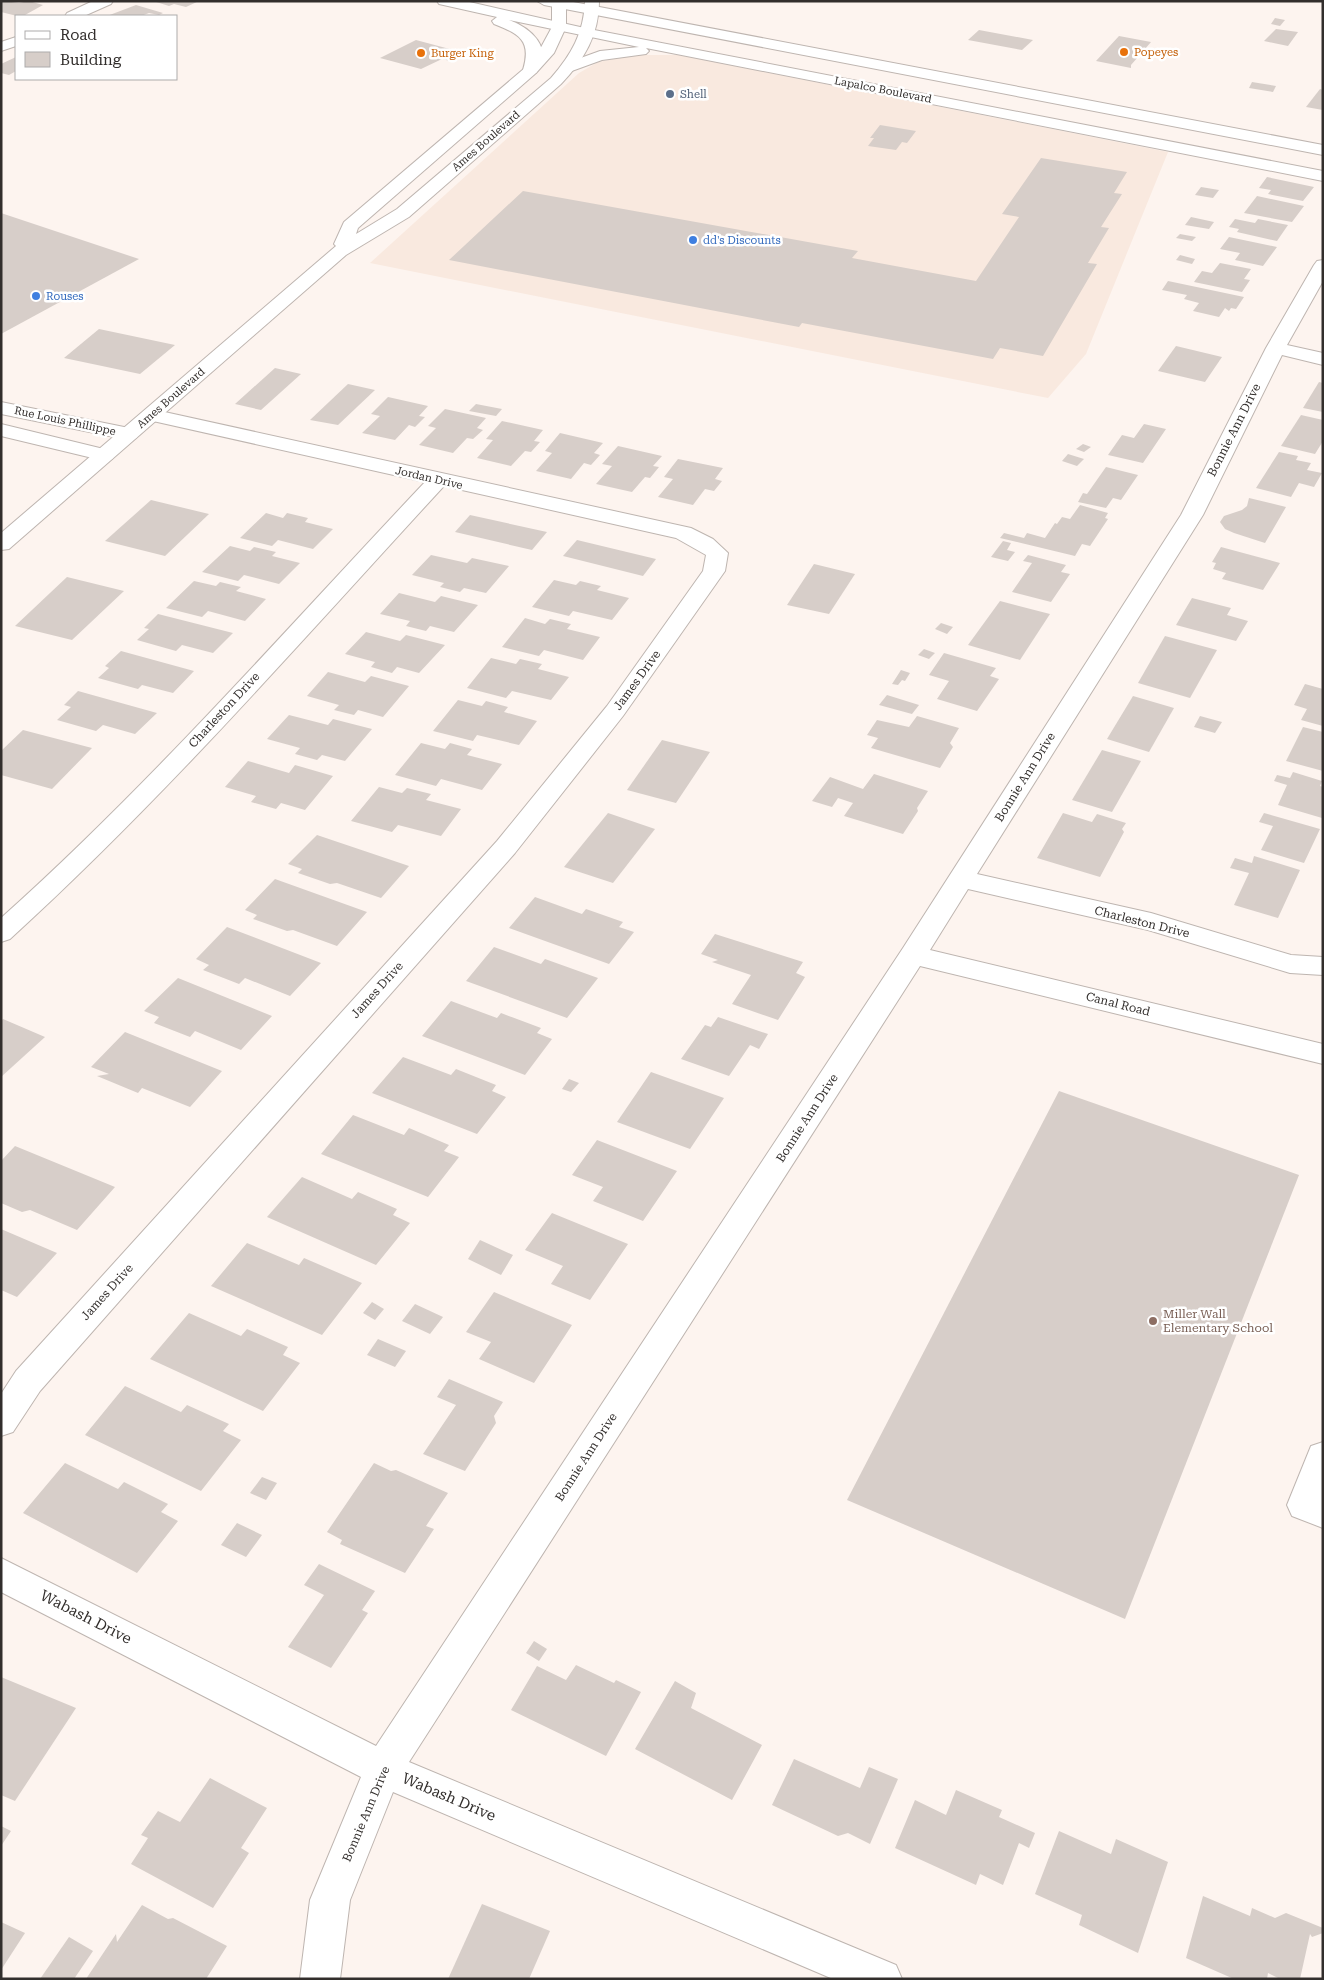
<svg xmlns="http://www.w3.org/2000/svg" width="1324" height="1980" viewBox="0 0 1324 1980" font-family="'Roboto Serif',serif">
  <rect width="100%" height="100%" fill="#fdf4ef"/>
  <polygon fill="#f9e9df" points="636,55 679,55 1168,152 1086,354 1048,398 370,263 579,73 598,62"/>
  <g fill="#d7cec9">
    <polygon points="4,1 19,3 29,1 43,5 25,15 17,16 1,12 1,2"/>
    <polygon points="153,1 199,1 186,7 174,4 169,6"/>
    <polygon points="136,5 163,13 159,15 149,13 141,16 107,16"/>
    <polygon points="1275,18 1285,20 1280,26 1271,24"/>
    <polygon points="1276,29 1298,32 1288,46 1264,41"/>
    <polygon points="979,30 1033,40 1022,50 968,40"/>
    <polygon points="1119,36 1151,42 1131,65 1131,68 1096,61"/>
    <polygon points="416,40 457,51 449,55 457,58 450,61 442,59 421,69 380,58"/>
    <polygon points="16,57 16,71 9,75 1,73 1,64"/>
    <polygon points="1252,82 1276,86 1273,92 1249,88"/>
    <polygon points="1320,89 1323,90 1323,110 1306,107"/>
    <polygon points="880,125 916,131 907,143 902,142 896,150 868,146 874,138 870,138"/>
    <polygon points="1041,158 1127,172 1114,193 1122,194 1101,227 1109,228 1088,263 1097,264 1043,356 1000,348 993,359 802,323 799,327 449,260 523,191 858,251 852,258 976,281 1019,217 1002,214"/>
    <polygon points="1267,177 1314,187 1303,201 1268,194 1271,190 1259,188"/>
    <polygon points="1201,187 1219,190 1213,198 1195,195"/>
    <polygon points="1257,196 1304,206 1292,222 1244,213"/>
    <polygon points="1,213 139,259 1,334"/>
    <polygon points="1191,217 1214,222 1209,229 1185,225"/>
    <polygon points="1235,219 1255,223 1258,219 1288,225 1277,241 1237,232 1239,229 1229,227"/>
    <polygon points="1180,234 1196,237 1192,241 1176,238"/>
    <polygon points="1229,237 1277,247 1263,266 1235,260 1240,253 1220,249"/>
    <polygon points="1180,255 1195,259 1192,264 1176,260"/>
    <polygon points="1220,263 1251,269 1244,279 1250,280 1242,292 1194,282 1202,271 1212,273"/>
    <polygon points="1168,281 1244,297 1236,309 1231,308 1229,311 1225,308 1219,317 1193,311 1199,303 1184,299 1187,295 1162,290"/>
    <polygon points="99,329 175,345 140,374 64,358"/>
    <polygon points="1176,346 1222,357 1205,382 1158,371"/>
    <polygon points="275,368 301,374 261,410 235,404"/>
    <polygon points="1319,382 1323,383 1323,412 1303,408"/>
    <polygon points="348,384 375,390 338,425 310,420"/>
    <polygon points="388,397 428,406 419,416 425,417 415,427 409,425 395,440 362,433 380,416 371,414"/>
    <polygon points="476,404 502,409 496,416 469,411"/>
    <polygon points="445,409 486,418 477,428 483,430 473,439 467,438 453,453 419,445 436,428 428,426"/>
    <polygon points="1301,415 1323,420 1323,441 1315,454 1281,446"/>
    <polygon points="502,421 543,430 534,441 540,442 531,452 525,451 511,466 477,458 493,440 486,439"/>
    <polygon points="1144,424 1166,429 1143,463 1108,455 1122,435 1134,438"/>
    <polygon points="560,433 603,443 594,453 600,455 591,465 584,463 571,479 536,471 552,453 545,451"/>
    <polygon points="1083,444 1091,447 1084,452 1076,449"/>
    <polygon points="618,446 662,456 653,466 659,467 650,478 645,477 632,492 596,484 612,466 602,464"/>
    <polygon points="1279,452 1298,456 1296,460 1311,463 1307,470 1322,473 1314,487 1299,483 1291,497 1256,488"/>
    <polygon points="1068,454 1084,459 1077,466 1062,461"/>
    <polygon points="678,459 723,468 715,479 722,481 714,491 705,489 693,505 658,497 673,479 664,477"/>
    <polygon points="1106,467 1138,475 1121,500 1113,498 1106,508 1078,502 1083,493 1087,494"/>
    <polygon points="1249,498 1286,507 1265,543 1234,533 1225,529 1220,522 1224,516 1242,510 1247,506"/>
    <polygon points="151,500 209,514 165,556 105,541"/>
    <polygon points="1080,505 1108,513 1105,518 1108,519 1090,546 1082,544 1075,556 1000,538 1004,533 1024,538 1027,533 1045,538 1055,523 1057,524 1062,517 1070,519"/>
    <polygon points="266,513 283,518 287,513 308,518 305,522 333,529 313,549 278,540 272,546 240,538"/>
    <polygon points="470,515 547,532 532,550 455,532"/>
    <polygon points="577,540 656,559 643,576 563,556"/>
    <polygon points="1003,541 1011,543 1007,550 1015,552 1008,561 991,557"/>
    <polygon points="230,546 250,551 254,547 276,552 272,556 300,563 279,584 244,575 238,581 202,572"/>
    <polygon points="1221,547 1280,563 1263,590 1222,579 1226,573 1213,569 1216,563 1212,562"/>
    <polygon points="431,555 467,563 472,558 509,566 486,593 464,588 460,592 440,587 444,583 412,575"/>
    <polygon points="1028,555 1066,565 1061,572 1070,574 1051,602 1012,592 1032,563 1023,561"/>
    <polygon points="814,564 855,574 829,614 787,605"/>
    <polygon points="67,577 124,591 72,640 15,626"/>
    <polygon points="554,580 576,585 580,581 601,586 597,590 629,598 612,620 573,611 569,616 532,607"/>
    <polygon points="194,581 216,586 220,582 241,587 236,591 266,599 245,621 208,611 202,617 166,608"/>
    <polygon points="399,593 435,602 441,596 478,605 454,632 430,626 426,631 406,626 410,621 380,614"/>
    <polygon points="1192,598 1231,608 1227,615 1248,621 1236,641 1176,625"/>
    <polygon points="1000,601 1050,614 1020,660 968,645"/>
    <polygon points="158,614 233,633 213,653 182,645 176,651 137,640 149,629 144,628"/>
    <polygon points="525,618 545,624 550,619 571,624 567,629 600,637 583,660 544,650 539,656 502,647"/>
    <polygon points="941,623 953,627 947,634 935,629"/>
    <polygon points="366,632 400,641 406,635 445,645 419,673 397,667 392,673 371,667 375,662 345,654"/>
    <polygon points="1165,636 1217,650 1190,698 1138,683"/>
    <polygon points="924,649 935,653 929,659 918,655"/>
    <polygon points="121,651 194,671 173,693 142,685 138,689 98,678 109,668 105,666"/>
    <polygon points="944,653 996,668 990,676 999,679 977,711 937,699 949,681 929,675"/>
    <polygon points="491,658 516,664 520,659 542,664 538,669 569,677 551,700 512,691 506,698 467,688"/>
    <polygon points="901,670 910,673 905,681 902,680 898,685 892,684"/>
    <polygon points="328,672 365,682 371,676 409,686 383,717 358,710 354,715 334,710 339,705 307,696"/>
    <polygon points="1305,684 1323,689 1323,726 1301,720 1307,709 1294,705"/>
    <polygon points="78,691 157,713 135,734 103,725 96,731 57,720 71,707 64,705"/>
    <polygon points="887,695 919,705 912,714 879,705"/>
    <polygon points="1133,696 1174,708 1149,752 1107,739"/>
    <polygon points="458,700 482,706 486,701 508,707 504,712 537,721 519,745 477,735 473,741 433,731"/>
    <polygon points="289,715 328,725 333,719 372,729 345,761 322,755 317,760 295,754 300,748 267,739"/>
    <polygon points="917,716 959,728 950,743 953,747 940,768 871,748 878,738 867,735 877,720 909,727"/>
    <polygon points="1200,716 1222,722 1215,733 1194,727"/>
    <polygon points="1303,727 1323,732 1323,771 1286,761"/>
    <polygon points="23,730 92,748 52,789 1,775 1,751"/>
    <polygon points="662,740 710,752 676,803 627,790"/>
    <polygon points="421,743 445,749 450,743 472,749 467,755 502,764 482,790 441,779 436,786 395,775"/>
    <polygon points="1102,750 1141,761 1112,812 1072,800"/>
    <polygon points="248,761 289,773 295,765 333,776 305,810 281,803 276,809 251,802 256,796 225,787"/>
    <polygon points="1293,772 1322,781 1320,786 1323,787 1322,818 1278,805 1287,785 1274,781 1277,775 1290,778"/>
    <polygon points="874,774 928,791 917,808 918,811 903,834 844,816 853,803 838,798 832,807 812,801 830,777 863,789"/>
    <polygon points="379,787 402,793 407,788 431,794 426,800 461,809 441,836 398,825 392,832 351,821"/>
    <polygon points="608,813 655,829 613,883 564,867"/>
    <polygon points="1063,813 1092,822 1097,814 1126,823 1122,829 1124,832 1100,877 1037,858"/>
    <polygon points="1264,813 1320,829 1304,863 1261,850 1273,826 1259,822"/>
    <polygon points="317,835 409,866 381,898 337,883 330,884 298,873 302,869 288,864"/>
    <polygon points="1254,856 1300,870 1278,918 1234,905 1249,873 1230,868 1235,858 1252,863"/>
    <polygon points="275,879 367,912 337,946 293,930 287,931 253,919 257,915 245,910"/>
    <polygon points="535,897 582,914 586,909 623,922 619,927 634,932 609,964 509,928"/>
    <polygon points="227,927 321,963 290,996 245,978 239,984 203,970 209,965 196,959"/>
    <polygon points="715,934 803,962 796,973 805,977 778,1020 732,1004 751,975 712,962 718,960 701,954"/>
    <polygon points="494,947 541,964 545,959 598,978 567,1018 466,981"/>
    <polygon points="178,978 272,1016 241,1050 195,1031 190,1037 154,1023 159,1017 144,1011"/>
    <polygon points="451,1001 497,1018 501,1013 541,1028 537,1033 552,1039 525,1075 422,1036"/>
    <polygon points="718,1017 768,1034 759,1049 750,1045 729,1076 681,1059 705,1025 711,1027"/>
    <polygon points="3,1019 45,1037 1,1077 1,1021"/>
    <polygon points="125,1032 222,1071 190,1107 142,1088 138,1093 97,1076 109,1074 91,1067"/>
    <polygon points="403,1057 451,1075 456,1069 496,1085 492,1091 506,1097 477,1134 372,1093"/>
    <polygon points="651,1072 724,1098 690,1149 617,1122"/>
    <polygon points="569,1079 579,1083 571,1092 562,1089"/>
    <polygon points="1059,1091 1299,1175 1125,1619 847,1500"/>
    <polygon points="353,1115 404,1135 409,1128 449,1145 444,1151 459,1157 428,1197 321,1154"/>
    <polygon points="597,1140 677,1171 643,1221 593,1201 603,1187 572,1175"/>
    <polygon points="15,1146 115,1187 77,1230 30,1210 22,1212 1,1203 1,1161"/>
    <polygon points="302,1177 352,1199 358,1192 397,1209 393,1215 410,1223 376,1265 267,1217"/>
    <polygon points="552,1213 628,1244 590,1300 551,1284 563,1266 525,1250"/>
    <polygon points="1,1229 57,1253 17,1297 1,1290"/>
    <polygon points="480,1240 513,1255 501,1275 468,1259"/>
    <polygon points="247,1243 299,1265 304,1258 362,1283 322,1335 211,1286"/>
    <polygon points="494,1292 572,1325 534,1383 479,1359 491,1342 466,1332"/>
    <polygon points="372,1302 384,1309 375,1320 363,1313"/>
    <polygon points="415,1304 443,1317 430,1334 402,1321"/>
    <polygon points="189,1313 241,1336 247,1329 288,1347 283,1355 300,1363 263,1411 150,1359"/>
    <polygon points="378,1339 406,1351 395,1367 367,1355"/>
    <polygon points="449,1379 503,1402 494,1416 496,1423 465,1471 423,1454 456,1405 437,1397"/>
    <polygon points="125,1386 181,1412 187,1405 229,1424 223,1431 241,1440 201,1491 85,1435"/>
    <polygon points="65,1463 118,1489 124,1482 168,1504 161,1512 178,1521 137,1573 23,1513"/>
    <polygon points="374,1463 391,1471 396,1470 448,1493 426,1526 434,1529 405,1573 340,1544 342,1540 327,1532"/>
    <polygon points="262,1477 277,1483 266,1500 250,1493"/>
    <polygon points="237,1523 262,1535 246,1557 221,1545"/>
    <polygon points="319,1564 375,1591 362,1610 368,1613 331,1668 288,1647 324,1595 304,1585"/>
    <polygon points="534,1641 547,1649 539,1661 526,1653"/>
    <polygon points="576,1665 614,1683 616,1680 641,1692 606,1756 511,1710 537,1666 566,1680"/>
    <polygon points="1,1677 76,1708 15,1801 1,1795"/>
    <polygon points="675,1681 696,1693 691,1708 762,1745 732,1800 635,1749"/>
    <polygon points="794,1759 860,1788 869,1767 898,1779 870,1844 848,1833 838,1836 772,1805"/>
    <polygon points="210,1778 267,1808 241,1848 249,1853 213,1908 131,1864 148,1838 141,1835 158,1811 180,1822"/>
    <polygon points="956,1790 1002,1810 999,1817 1035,1833 1029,1848 1019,1843 1003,1885 980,1874 976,1885 895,1848 915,1800 946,1815"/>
    <polygon points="1,1826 11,1831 1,1846"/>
    <polygon points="1059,1831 1111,1854 1116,1839 1168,1862 1138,1953 1079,1925 1082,1915 1035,1894"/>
    <polygon points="1203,1896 1250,1916 1252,1908 1275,1918 1286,1913 1323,1928 1323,1933 1312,1937 1310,1934 1300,1979 1280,1979 1268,1973 1267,1979 1234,1979 1186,1958"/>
    <polygon points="482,1904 550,1931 529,1979 448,1979"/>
    <polygon points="142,1905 168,1919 173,1918 227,1946 206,1979 86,1979 116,1934 117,1942"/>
    <polygon points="1,1922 25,1933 1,1970"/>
    <polygon points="69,1937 93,1951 74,1979 40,1979"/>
  </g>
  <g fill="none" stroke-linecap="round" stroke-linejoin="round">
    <defs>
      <g id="street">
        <polygon points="93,1 113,1 111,4 84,16 65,16 67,13"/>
        <polygon points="16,37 16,46 1,51 1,42"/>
        <polygon points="1323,260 1323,281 1287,345 1323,353 1323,365 1282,355 1203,515 977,874 1151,913 1291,955 1323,957 1323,975 1290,973 1148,930 968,889 930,950 1323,1044 1323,1064 920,966 409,1762 896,1965 902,1979 833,1979 393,1792 350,1900 340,1979 300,1979 310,1900 361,1777 1,1592 1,1558 376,1746 903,948 1181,515 1266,348 1314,265 1317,261"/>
        <polygon points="1,402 129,428 136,430 139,434 136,438 129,440 1,414"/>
        <path d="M151 409 691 528 713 539 728 553 725 571 623 716 515 853 40 1391 13 1432 1 1436V1394L16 1371 497 841 607 706 703 571 706 555 676 538 444 486C302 640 165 798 10 939L1 942V918C152 783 286 629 425 482L144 419 141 415 144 411Z"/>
        <polygon points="1,424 112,451 115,455 112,459 105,461 1,436"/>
        <polygon points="1323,1442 1323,1528 1292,1516 1287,1505 1311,1446"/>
      </g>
      <path id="secondary" d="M552 1H566V27L554 53 536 73 358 228 356 234 397 209 551 78C571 55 584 33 585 1H599C599 35 584 60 561 84L409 217 346 255 9 549 1 550V533L336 246 334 244 344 222 526 67 539 51 552 27Z"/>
      <g id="primary">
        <path d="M437 1H465L589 29 1323 171V181L646 48 649 51 646 54 602 60 569 72 564 70 561 67 564 64 600 51 639 47 509 20C531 28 554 48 536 73H526L523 70C532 40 519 34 494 24L492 21 497 17 439 4Z"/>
        <polygon points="537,1 568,1 1323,145 1323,155 544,5"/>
      </g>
    </defs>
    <use href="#street" stroke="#beb5b0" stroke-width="2"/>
    <use href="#secondary" stroke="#beb5b0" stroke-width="2"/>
    <use href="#primary" stroke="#beb5b0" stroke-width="2"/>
    <use href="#street" fill="#fff" fill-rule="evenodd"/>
    <use href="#secondary" fill="#fff" fill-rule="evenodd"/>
    <use href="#primary" fill="#fff" fill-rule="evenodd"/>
  </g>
  <g fill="#e8710a" stroke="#fff" stroke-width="2">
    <circle cx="1124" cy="52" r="5"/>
    <circle cx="421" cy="53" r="5"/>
  </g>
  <circle fill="#5c6f8a" stroke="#fff" stroke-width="2" cx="670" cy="94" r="5"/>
  <g fill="#3f7fe0" stroke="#fff" stroke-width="2">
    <circle cx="693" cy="240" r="5"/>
    <circle cx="36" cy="296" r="5"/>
  </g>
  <circle fill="#8d6e63" stroke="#fff" stroke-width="2" cx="1153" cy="1321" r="5"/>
  <g text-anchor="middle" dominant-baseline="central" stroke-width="5" stroke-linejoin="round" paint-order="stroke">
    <g font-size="11" fill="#c56008" stroke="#fff" text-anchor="start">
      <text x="1134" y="52">Popeyes</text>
      <text x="431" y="53">Burger King</text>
    </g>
    <g font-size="11" fill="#322e2c" stroke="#fff">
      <text transform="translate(883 90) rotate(11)">Lapalco Boulevard</text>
      <text transform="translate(486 141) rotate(-41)">Ames Boulevard</text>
      <text transform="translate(171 398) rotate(-41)">Ames Boulevard</text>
      <text transform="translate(65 421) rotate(12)">Rue Louis Phillippe</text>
      <text transform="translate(429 478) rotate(13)">Jordan Drive</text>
    </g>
    <g font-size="11" fill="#4e5e75" stroke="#fff" text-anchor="start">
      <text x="680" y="94">Shell</text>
    </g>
    <g font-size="11" fill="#366cbe" stroke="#fff" text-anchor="start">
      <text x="703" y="240">dd's Discounts</text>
      <text x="46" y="296">Rouses</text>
    </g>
    <g font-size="12" fill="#322e2c" stroke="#fff">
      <text transform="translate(1234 430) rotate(-63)">Bonnie Ann Drive</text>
      <text transform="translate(637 680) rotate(-54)">James Drive</text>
      <text transform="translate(224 710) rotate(-47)">Charleston Drive</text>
      <text transform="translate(1025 777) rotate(-58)">Bonnie Ann Drive</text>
      <text transform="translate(1142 922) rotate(14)">Charleston Drive</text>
      <text transform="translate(377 990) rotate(-48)">James Drive</text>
      <text transform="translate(1118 1004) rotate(14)">Canal Road</text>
      <text transform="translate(807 1118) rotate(-57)">Bonnie Ann Drive</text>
      <text transform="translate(107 1292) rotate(-48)">James Drive</text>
      <text transform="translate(586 1457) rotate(-57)">Bonnie Ann Drive</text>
      <text transform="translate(366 1814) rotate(-67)">Bonnie Ann Drive</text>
    </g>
    <g font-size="12" fill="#785e54" stroke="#fff" text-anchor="start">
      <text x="1163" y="1314">Miller Wall<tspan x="1163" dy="14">Elementary School</tspan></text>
    </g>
    <g font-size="15" fill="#322e2c" stroke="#fff">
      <text transform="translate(86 1617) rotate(27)">Wabash Drive</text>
      <text transform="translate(449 1797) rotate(23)">Wabash Drive</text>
    </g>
  </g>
  <rect width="1324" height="1980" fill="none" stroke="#322e2c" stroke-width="5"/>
  <rect x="15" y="15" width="162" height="65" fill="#ffffff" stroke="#adabab"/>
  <rect x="25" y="31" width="25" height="8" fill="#ffffff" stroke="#adabab"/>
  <text x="60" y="40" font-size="15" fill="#322e2c">Road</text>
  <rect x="25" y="52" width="25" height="15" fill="#d7cec9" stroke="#adabab"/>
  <text x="60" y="65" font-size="15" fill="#322e2c">Building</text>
</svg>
